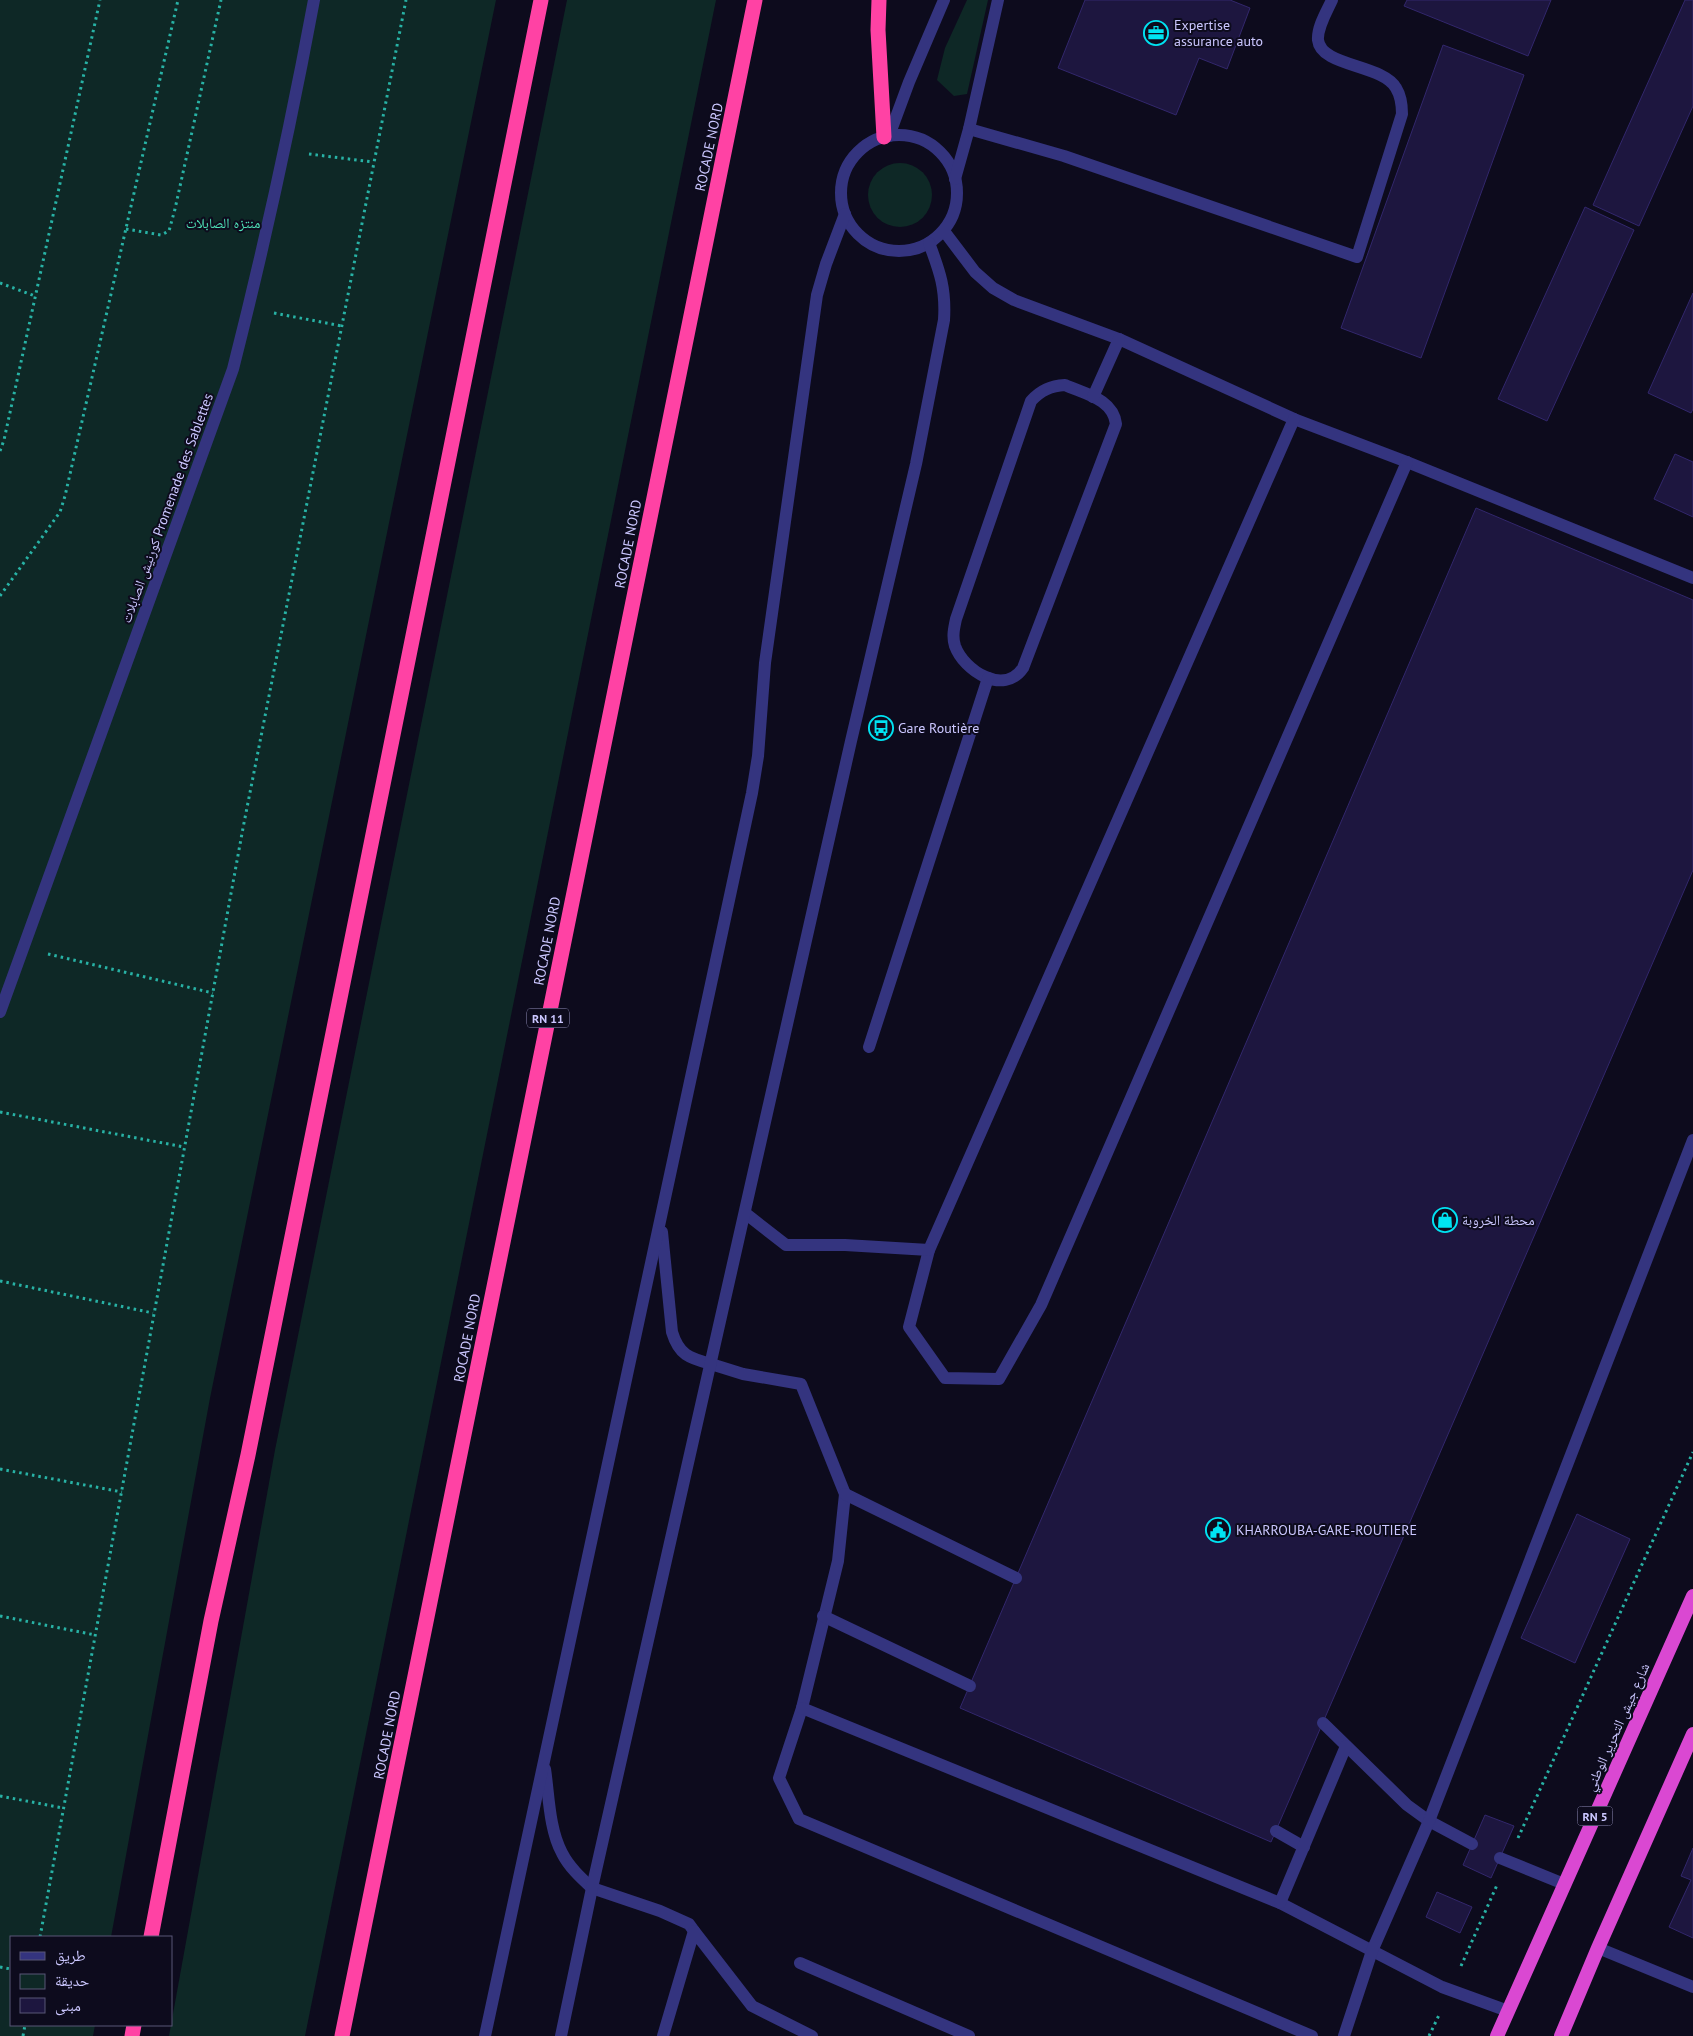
<svg xmlns="http://www.w3.org/2000/svg" width="1693" height="2036" viewBox="0 0 1693 2036" font-family="'PT Sans','Noto Naskh Arabic',sans-serif">
  <rect width="100%" height="100%" fill="#0d0b1d"/>
  <g fill="#0e2826">
    <polygon points="0,0 496,0 210,1398 111,1937 11,1937 11,2025 95,2025 93,2036 0,2036"/>
    <polygon points="567,0 716,0 305,2036 169,2036 275,1450"/>
    <polygon points="967,0 988,0 967,94 954,96 937,80 945,48"/>
    <circle cx="900" cy="195" r="32"/>
  </g>
  <g fill="#1d163f" stroke="#32276c">
    <polygon points="1085,0 1230,0 1250,8 1227,69 1199,58 1176,115 1058,68"/>
    <polygon points="1407,0 1551,0 1528,56 1404,6"/>
    <polygon points="1685,0 1693,0 1693,106 1639,226 1593,205"/>
    <polygon points="1443,45 1524,75 1421,358 1341,328"/>
    <polygon points="1585,207 1634,230 1547,421 1498,399"/>
    <polygon points="1693,293 1693,409 1691,413 1648,393"/>
    <polygon points="1675,454 1693,462 1693,517 1654,499"/>
    <polygon points="1476,508 1693,600 1693,870 1271,1842 960,1708"/>
    <polygon points="1577,1514 1630,1539 1575,1663 1521,1638"/>
    <polygon points="1485,1815 1514,1826 1491,1878 1463,1865"/>
    <polygon points="1693,1848 1693,1938 1669,1927 1691,1880 1681,1876"/>
    <polygon points="1437,1892 1472,1907 1460,1933 1426,1917"/>
  </g>
  <g fill="none" stroke-linecap="round" stroke-linejoin="round">
    <g stroke="#28b2a5" stroke-width="3" stroke-dasharray="2.5 4" stroke-linecap="butt">
      <polyline points="309,154 373,162"/>
      <polyline points="126,229 161,235 169,231 175,209 221,0"/>
      <polyline points="0,283 35,296"/>
      <polyline points="274,313 342,326"/>
      <polyline points="0,451 4,440 100,0"/>
      <polyline points="0,596 60,512 65,496 178,0"/>
      <polyline points="48,954 213,993"/>
      <polyline points="0,1112 184,1147"/>
      <polyline points="0,1281 153,1313"/>
      <polyline points="0,1469 122,1492"/>
      <polyline points="0,1616 95,1635"/>
      <polyline points="0,1796 63,1808"/>
      <polyline points="1518,1838 1693,1452"/>
      <polyline points="40,1937 243,828 406,0"/>
      <polyline points="1461,1966 1497,1885"/>
      <polyline points="0,1967 11,1969"/>
      <polyline points="23,2036 25,2025"/>
      <polyline points="1429,2036 1440,2013"/>
    </g>
    <g stroke="#34347f" stroke-width="12">
      <path d="M969 129 1064 156 1357 257 1402 114C1402 104 1401 96 1396 88 1382 64 1321 67 1318 40 1317 27 1327 11 1332 0"/>
      <polyline points="944,231 975,272 993,288 1014,300 1119,339 1294,419 1407,462 1693,578"/>
      <path d="M1065 385C1085 394 1113 399 1116 424L1023 668C1004 696 964 671 955 646 952 637 954 628 956 619L1031 401C1041 390 1051 386 1065 385Z"/>
      <polyline points="1093,397 1119,339"/>
      <polyline points="1294,419 929,1250 909,1327 945,1378 999,1379 1041,1305 1407,462"/>
      <polyline points="869,1047 988,678"/>
      <polyline points="745,1213 786,1245 845,1245 929,1250"/>
      <polyline points="711,1364 743,1374 801,1384 845,1494 838,1561 802,1708 779,1778 799,1819 1312,2036"/>
      <polyline points="845,1494 1016,1578"/>
      <polyline points="823,1616 970,1686"/>
      <polyline points="802,1708 1280,1903 1442,1987 1508,2011"/>
      <polyline points="1323,1723 1407,1805 1429,1821 1472,1844"/>
      <polyline points="1276,1831 1304,1847"/>
      <polyline points="1500,1858 1564,1884"/>
      <polyline points="592,1888 660,1911 689,1924 694,1931"/>
      <polyline points="1280,1903 1346,1746"/>
      <polyline points="1598,1948 1693,1987"/>
      <polyline points="800,1963 969,2036"/>
      <polyline points="663,2036 694,1931 752,2006 812,2036"/>
      <polyline points="1344,2036 1372,1951 1429,1821 1693,1140"/>
    </g>
    <path stroke="#34347f" stroke-width="12" d="M0 1012 233 369C264 247 291 124 314 0"/>
    <g stroke="#34347f" stroke-width="12">
      <circle cx="899" cy="193" r="58"/>
      <polyline points="889,136 909,82 944,0"/>
      <polyline points="955,179 969,129 998,0"/>
      <path d="M662 1232 672 1332C679 1355 689 1358 711 1364"/>
      <path d="M545 1769C549 1795 549 1829 562 1853 569 1867 581 1878 592 1888"/>
      <polyline points="485,2036 752,793 758,756 765,663 817,295 826,264 845,214"/>
      <path d="M561 2036 592 1888 851 741 916 464 944 320C946 289 940 272 929 243"/>
    </g>
    <g stroke="#da48d2" stroke-width="14">
      <polyline points="1497,2036 1693,1596"/>
      <polyline points="1561,2036 1598,1948 1693,1734"/>
    </g>
    <g stroke="#ff42a4" stroke-width="15">
      <polyline points="879,0 878,30 884,137"/>
      <polyline points="151,1937 211,1621 248,1455 541,0"/>
      <polyline points="132,2036 134,2025"/>
      <polyline points="342,2036 755,0"/>
    </g>
  </g>
  <defs>
    <symbol id="office-ring" viewBox="-11 -11 22 22"><circle r="9.5" fill="#0d0b1d" stroke="#00e3f2" stroke-width="1.5"/><path d="M-6-3h4V-5.5h4V-3h4V5H-6ZM-1-4.5V-3h2v-1.5ZM-6 0V1H6V0Z" fill="#00e3f2"/></symbol>
    <symbol id="bus-ring" viewBox="-11 -11 22 22"><circle r="9.5" fill="#0d0b1d" stroke="#00e3f2" stroke-width="1.5"/><path d="M-5-6H5V4H4V6H2V4H-2V6H-4V4H-5ZM-3.5-4V0h7V-4ZM-3.5 1.2v1.5H-2V1.2ZM2 1.2v1.5H3.5V1.2Z" fill="#00e3f2"/></symbol>
    <symbol id="shop-ring" viewBox="-11 -11 22 22"><circle r="9.5" fill="#0d0b1d" stroke="#00e3f2" stroke-width="1.5"/><path d="M-5-2.5h2.3a2.7 3.5 0 0 1 5.4 0H5L5.5 6h-11ZM-1.5-2.5h3a1.5 2.3 0 0 0-3 0Z" fill="#00e3f2"/></symbol>
    <symbol id="civic-ring" viewBox="-11 -11 22 22"><circle r="9.5" fill="#0d0b1d" stroke="#00e3f2" stroke-width="1.5"/><path d="M-.6-6.5H3V-4.5H.6V-3L4-1V1h2V6H-6V1h2V-1L-.6-3ZM-1.2 2.5V6h2.4V2.5Z" fill="#00e3f2"/></symbol>
  </defs>
  <g fill-rule="evenodd">
    <use href="#office-ring" x="1142" y="19" width="28" height="28"/>
    <use href="#bus-ring" x="867" y="714" width="28" height="28"/>
    <use href="#shop-ring" x="1431" y="1206" width="28" height="28"/>
    <use href="#civic-ring" x="1204" y="1516" width="28" height="28"/>
  </g>
  <g text-anchor="middle" dominant-baseline="central" stroke-width="4" stroke-linejoin="round" paint-order="stroke">
    <g fill="#0d0b1d" stroke="#928fbb" stroke-width="1">
      <rect x="527" y="1008.5" width="42" height="19" rx="4"/>
      <rect x="1577.5" y="1806.5" width="35" height="19" rx="4"/>
    </g>
    <g font-size="12" font-weight="bold" fill="#cbc7ff">
      <text x="548" y="1018">RN 11</text>
      <text x="1595" y="1816">RN 5</text>
    </g>
    <g font-size="14" fill="#cbc7ff" stroke="#0d0b1d" text-anchor="start">
      <text x="1174" y="25">Expertise<tspan x="1174" dy="16">assurance auto</tspan></text>
      <text x="898" y="728">Gare Routière</text>
      <text x="1462" y="1220">محطة الخروبة</text>
      <text x="1236" y="1530">KHARROUBA-GARE-ROUTIERE</text>
    </g>
    <g font-size="14" fill="#cbc7ff" stroke="#0d0b1d">
      <text transform="translate(709 147) rotate(-78)">ROCADE NORD</text>
      <text transform="translate(167 508) rotate(-70)">كورنيش الصابلات Promenade des Sablettes</text>
      <text transform="translate(628 544) rotate(-79)">ROCADE NORD</text>
      <text transform="translate(547 941) rotate(-79)">ROCADE NORD</text>
      <text transform="translate(467 1338) rotate(-79)">ROCADE NORD</text>
      <text transform="translate(1617 1727) rotate(-66)">شارع جيش التحرير الوطني</text>
      <text transform="translate(387 1735) rotate(-79)">ROCADE NORD</text>
    </g>
    <g font-size="14" fill="#4fe3b8" stroke="#0d0b1d">
      <text x="223" y="223">منتزه الصابلات</text>
    </g>
  </g>
  <rect x="10" y="1936" width="162" height="90" fill="#0d0b1d" stroke="#595677"/>
  <rect x="20" y="1952" width="25" height="8" fill="#34347f" stroke="#595677"/>
  <text x="55" y="1961" font-size="15" fill="#cbc7ff">طريق</text>
  <rect x="20" y="1974" width="25" height="15" fill="#0e2826" stroke="#595677"/>
  <text x="55" y="1986" font-size="15" fill="#cbc7ff">حديقة</text>
  <rect x="20" y="1998" width="25" height="15" fill="#1d163f" stroke="#595677"/>
  <text x="55" y="2011" font-size="15" fill="#cbc7ff">مبنى</text>
</svg>
